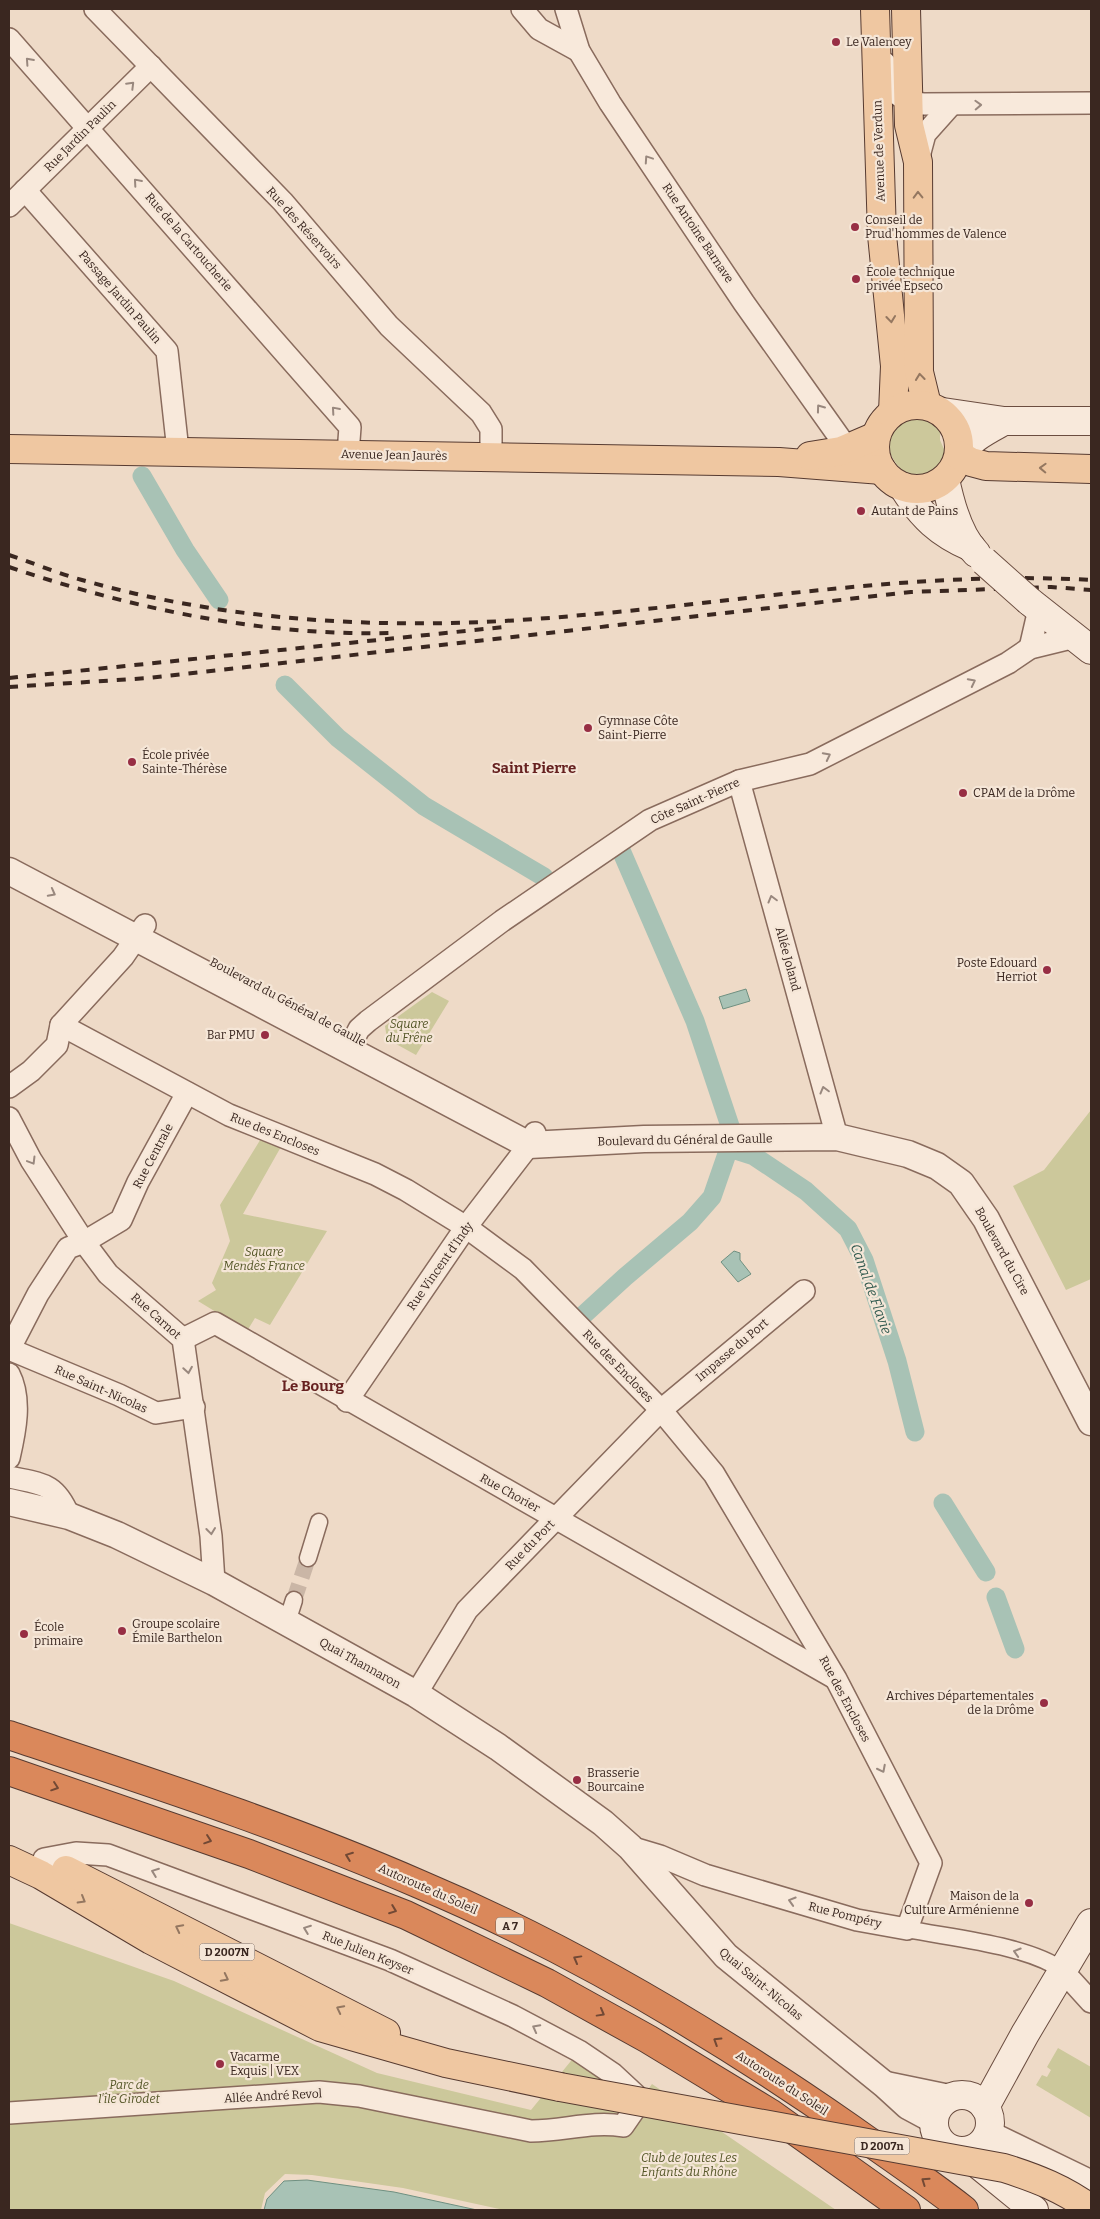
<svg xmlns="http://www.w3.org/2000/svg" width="1100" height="2219" viewBox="0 0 1100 2219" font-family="Bitter,serif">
  <rect width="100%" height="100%" fill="#eedac7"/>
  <g fill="#ccc89b">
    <path d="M917 416 925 417 940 425V440L947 456C916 516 852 429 917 416Z"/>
    <polygon points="432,992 449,1001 416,1055 387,1039 385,1026"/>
    <polygon points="1091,1110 1091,1279 1066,1290 1013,1186 1044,1170"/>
    <polygon points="262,1137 282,1145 243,1214 327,1231 270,1325 255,1318 247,1331 198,1301 216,1290 212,1283 230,1241 220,1205"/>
    <polygon points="9,1923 174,1981 377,2073 531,2110 579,2051 641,2099 652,2084 836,2210 504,2210 403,2188 312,2175 285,2174 265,2193 261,2210 9,2210"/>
    <polygon points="1058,2048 1091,2067 1091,2118 1036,2085 1042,2075 1047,2077 1051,2070 1047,2067"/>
  </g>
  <g fill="#a8c2b5" stroke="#6f9081">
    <polygon points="746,989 750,1001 723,1009 719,997"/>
    <polygon points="734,1251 740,1253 740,1260 751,1274 738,1282 721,1262"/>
    <polygon points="307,2180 394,2192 477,2210 264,2210 267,2199 284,2181"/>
  </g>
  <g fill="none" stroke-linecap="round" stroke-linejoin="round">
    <g stroke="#a8c2b5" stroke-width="19">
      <polyline points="142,476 185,550 219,600"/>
      <polyline points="285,685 338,738 424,806 544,877"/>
      <polyline points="729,1148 754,1156 806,1191 848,1229 864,1260 897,1361 915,1432"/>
      <polyline points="578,1320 625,1277 690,1222 712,1197 729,1148 730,1126 695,1021 620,848"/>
      <polyline points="943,1503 986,1572"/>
      <polyline points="996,1597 1015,1649"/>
    </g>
    <polyline stroke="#cab6a6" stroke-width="16" stroke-dasharray="16 8" stroke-linecap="butt" points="294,1600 308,1558"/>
    <defs>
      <g id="pedestrian">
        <polyline points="308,1558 319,1522"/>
        <polyline points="287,1622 294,1600"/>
        <path d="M907 1929C951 1938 1027 1945 1062 1970"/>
      </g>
      <g id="minor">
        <polyline points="95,9 283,202 389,326 481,413 491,429 491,458"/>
        <polyline points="522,9 539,29 579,51"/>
        <polyline points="566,9 579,51 610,103 744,303 847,448"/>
        <polyline points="9,39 350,427 348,454"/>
        <polyline points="885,63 887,87 908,102 923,104 1091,103"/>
        <polyline points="918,160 925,134 950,106"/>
        <polyline points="25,190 167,351 178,451"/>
        <polyline points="9,206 151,66"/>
        <polyline points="1030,648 1039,609"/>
        <polyline points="739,781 837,1137"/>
        <polyline points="61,1025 229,1115 375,1174 406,1190 466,1227 523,1269 661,1410 714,1474 836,1679 931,1863 907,1929 857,1920 705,1875 660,1856 630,1847"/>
        <polyline points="348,1050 359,1029 368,1021 502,921 650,820 739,781 810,764 1008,663 1030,648 1075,637"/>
        <polyline points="9,1087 31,1071 57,1045 61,1025 123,957 145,925"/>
        <polyline points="9,1118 31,1160 84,1242 108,1274 183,1339 211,1536 214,1582"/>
        <polyline points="183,1339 215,1323 833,1677"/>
        <polyline points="9,1349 119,1395 156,1413 194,1407"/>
        <polyline points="9,1350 38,1294 68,1248 84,1242 121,1220 138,1182 187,1093"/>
        <path d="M9 1374C22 1399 15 1432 9 1458"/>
        <polyline points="347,1401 466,1227 529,1145 535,1133"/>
        <path d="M9 1477C41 1484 55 1482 69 1516"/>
        <polyline points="416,1694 467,1610 661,1410 804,1291"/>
        <polyline points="1062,1970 1091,2002"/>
        <path d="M9 2113 319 2092 359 2096 531 2131C564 2131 591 2121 623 2126L641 2100 613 2074 579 2051 513 2016 390 1960 108 1855 76 1853 44 1859"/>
        <polyline points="990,2132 1091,2181"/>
        <polyline points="979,2148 1019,2161"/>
      </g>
      <g id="tertiary">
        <polyline points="9,871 529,1145 644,1139 837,1137 908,1154 937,1166 961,1183 986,1219 1091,1422"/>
        <polyline points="9,1502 69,1516 117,1535 214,1582 416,1694 498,1747 603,1823 630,1847 726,1956 885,2085 908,2106 934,2120"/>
        <polyline points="886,2085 949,2098"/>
      </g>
      <g id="secondary">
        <polyline points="943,412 1004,421 1091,421"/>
        <path d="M959 455C971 438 986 431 1004 421"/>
        <path d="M945 479C950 503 958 535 976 553"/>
        <path d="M903 487C922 517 939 533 971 547"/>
        <polyline points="1029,601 1091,650"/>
        <circle cx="962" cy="2123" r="28"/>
        <polyline points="985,2107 1025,2034 1091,1923"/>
        <polyline points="969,2157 1034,2210"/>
      </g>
      <g id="primary">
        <polyline points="875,9 882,235 895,366 893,412"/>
        <polyline points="906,9 909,125 918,162 919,372 927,405"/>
        <circle cx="917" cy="447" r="42"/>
        <polyline points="9,449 779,462 882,470"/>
        <polyline points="959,455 971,462 986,466 1091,469"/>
        <polyline points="810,456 841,451 876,436"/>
        <polyline points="9,1860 41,1875 151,1940 320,2027 446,2063 560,2087"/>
        <polyline points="66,1870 386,2033"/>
      </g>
      <g id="motorway">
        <path d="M9 1735C146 1781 286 1826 419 1884 571 1948 715 2034 850 2128 888 2155 927 2181 964 2210"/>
        <polyline points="9,1771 249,1854 406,1915 547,1983 648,2039 770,2113 906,2210"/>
      </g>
    </defs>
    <use href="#pedestrian" stroke="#896b5d" stroke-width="19"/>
    <use href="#minor" stroke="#896b5d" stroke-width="24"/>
    <use href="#tertiary" stroke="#896b5d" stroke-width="29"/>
    <use href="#secondary" stroke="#6b4d40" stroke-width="30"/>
    <use href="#primary" stroke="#573b31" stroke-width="30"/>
    <use href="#motorway" stroke="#573b31" stroke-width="30"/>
    <use href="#pedestrian" stroke="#f8e9db" stroke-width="16"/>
    <use href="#minor" stroke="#f8e9db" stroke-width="21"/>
    <use href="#tertiary" stroke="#f8e9db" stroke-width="26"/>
    <use href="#secondary" stroke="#f8e9db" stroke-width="28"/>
    <use href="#primary" stroke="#efc7a1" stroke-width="28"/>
    <use href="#motorway" stroke="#da885b" stroke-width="28"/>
    <g stroke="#3a2720" stroke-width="4" stroke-dasharray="9 9" stroke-linecap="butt">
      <path d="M9 555C33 563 57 573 82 580 240 625 408 631 572 616 744 602 918 570 1091 580"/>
      <path d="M9 567C131 608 260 636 389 633"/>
      <polyline points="9,678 504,627"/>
      <polyline points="9,687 149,678 911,592 1051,587 1091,590"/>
    </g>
    <defs>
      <polyline id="secondary-bridge" points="984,561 1029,601"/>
      <path id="primary-bridge" d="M560 2087 1004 2168C1036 2178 1064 2189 1091 2209"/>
    </defs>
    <use href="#secondary-bridge" stroke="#6b4d40" stroke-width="30" stroke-linecap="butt"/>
    <use href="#primary-bridge" stroke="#573b31" stroke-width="30" stroke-linecap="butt"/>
    <use href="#secondary-bridge" stroke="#f8e9db" stroke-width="28"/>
    <use href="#primary-bridge" stroke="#efc7a1" stroke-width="28"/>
  </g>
  <defs><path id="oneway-chevron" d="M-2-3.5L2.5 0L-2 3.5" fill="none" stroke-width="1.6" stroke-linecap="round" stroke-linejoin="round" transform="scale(1.25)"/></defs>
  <g stroke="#99887e">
    <use href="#oneway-chevron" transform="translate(29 61) rotate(-132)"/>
    <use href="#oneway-chevron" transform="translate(131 85) rotate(-45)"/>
    <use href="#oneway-chevron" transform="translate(978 105) rotate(-2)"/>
    <use href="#oneway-chevron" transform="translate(648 159) rotate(-124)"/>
    <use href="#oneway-chevron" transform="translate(137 182) rotate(-131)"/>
    <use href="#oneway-chevron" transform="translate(820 408) rotate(-126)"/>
    <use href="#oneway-chevron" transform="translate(335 410) rotate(-131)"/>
    <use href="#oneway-chevron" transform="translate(972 682) rotate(-27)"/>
    <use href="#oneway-chevron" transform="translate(827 756) rotate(-27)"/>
    <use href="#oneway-chevron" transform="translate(52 893) rotate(28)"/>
    <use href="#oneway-chevron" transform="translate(772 899) rotate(-105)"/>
    <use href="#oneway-chevron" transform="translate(824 1090) rotate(-105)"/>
    <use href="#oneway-chevron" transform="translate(32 1161) rotate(59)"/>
    <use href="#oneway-chevron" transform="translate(188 1370) rotate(81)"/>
    <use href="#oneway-chevron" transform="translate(211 1531) rotate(83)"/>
    <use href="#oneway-chevron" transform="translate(882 1769) rotate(63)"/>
    <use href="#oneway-chevron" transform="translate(155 1872) rotate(-159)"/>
    <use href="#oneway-chevron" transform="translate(792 1901) rotate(-163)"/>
    <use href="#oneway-chevron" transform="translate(307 1929) rotate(-159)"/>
    <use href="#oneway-chevron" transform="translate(1017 1952) rotate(-163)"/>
    <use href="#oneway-chevron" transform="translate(536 2028) rotate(-152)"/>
  </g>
  <g stroke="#947760">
    <use href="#oneway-chevron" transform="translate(918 195) rotate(-91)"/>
    <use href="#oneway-chevron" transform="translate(891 319) rotate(84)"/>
    <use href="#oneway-chevron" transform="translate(920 377) rotate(-96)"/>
    <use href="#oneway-chevron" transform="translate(1043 468) rotate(-178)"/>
    <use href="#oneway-chevron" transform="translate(82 1900) rotate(30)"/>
    <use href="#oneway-chevron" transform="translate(179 1928) rotate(-153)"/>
    <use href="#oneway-chevron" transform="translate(225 1978) rotate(27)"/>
    <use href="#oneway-chevron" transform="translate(340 2009) rotate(-153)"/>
  </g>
  <g stroke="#724935">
    <use href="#oneway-chevron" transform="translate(55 1787) rotate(19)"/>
    <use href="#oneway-chevron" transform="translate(208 1840) rotate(19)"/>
    <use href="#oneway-chevron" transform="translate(349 1856) rotate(-159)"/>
    <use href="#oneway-chevron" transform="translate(393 1910) rotate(21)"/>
    <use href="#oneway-chevron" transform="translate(577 1959) rotate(-151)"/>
    <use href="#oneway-chevron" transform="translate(601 2013) rotate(29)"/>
    <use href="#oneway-chevron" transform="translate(717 2041) rotate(-148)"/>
    <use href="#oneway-chevron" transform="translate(925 2181) rotate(-145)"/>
  </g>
  <g fill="#972e44" stroke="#f5e6d7" stroke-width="2">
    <circle cx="836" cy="42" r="5"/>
    <circle cx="855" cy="227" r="5"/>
    <circle cx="856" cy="279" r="5"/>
    <circle cx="861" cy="511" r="5"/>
    <circle cx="588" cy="728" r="5"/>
    <circle cx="132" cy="762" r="5"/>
    <circle cx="963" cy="793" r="5"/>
    <circle cx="1047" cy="970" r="5"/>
    <circle cx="265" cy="1035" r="5"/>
    <circle cx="122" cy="1631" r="5"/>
    <circle cx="24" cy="1634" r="5"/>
    <circle cx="1044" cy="1703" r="5"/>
    <circle cx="577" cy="1780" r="5"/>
    <circle cx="1029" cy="1903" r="5"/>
    <circle cx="220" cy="2064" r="5"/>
  </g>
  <g text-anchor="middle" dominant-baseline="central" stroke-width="4.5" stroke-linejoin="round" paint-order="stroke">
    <g fill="#f5e6d7" stroke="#726057" stroke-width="1">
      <rect x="496" y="1917.5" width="28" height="17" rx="4"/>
      <rect x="199.5" y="1943.5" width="55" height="17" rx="4"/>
      <rect x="854.5" y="2137.5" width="55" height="17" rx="4"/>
    </g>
    <g font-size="11" font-weight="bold" fill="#3a2720">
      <text x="510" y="1926">A 7</text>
      <text x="227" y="1952">D 2007N</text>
      <text x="882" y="2146">D 2007n</text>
    </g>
    <g font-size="12" fill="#3a2720" stroke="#f5e6d7" text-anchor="start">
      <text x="846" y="42">Le Valencey</text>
      <text x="865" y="220">Conseil de<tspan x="865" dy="14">Prud'hommes de Valence</tspan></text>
      <text x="866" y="272">École technique<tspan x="866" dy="14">privée Epseco</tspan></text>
      <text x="871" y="511">Autant de Pains</text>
      <text x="598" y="721">Gymnase Côte<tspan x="598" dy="14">Saint-Pierre</tspan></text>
      <text x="142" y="755">École privée<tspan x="142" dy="14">Sainte-Thérèse</tspan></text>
      <text x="973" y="793">CPAM de la Drôme</text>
      <text x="1037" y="963" text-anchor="end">Poste Edouard<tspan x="1037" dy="14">Herriot</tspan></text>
      <text x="255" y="1035" text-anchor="end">Bar PMU</text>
      <text x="132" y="1624">Groupe scolaire<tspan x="132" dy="14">Émile Barthelon</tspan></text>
      <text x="34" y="1627">École<tspan x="34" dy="14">primaire</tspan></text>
      <text x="1034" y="1696" text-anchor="end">Archives Départementales<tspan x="1034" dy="14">de la Drôme</tspan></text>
      <text x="587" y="1773">Brasserie<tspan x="587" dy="14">Bourcaine</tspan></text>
      <text x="1019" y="1896" text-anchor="end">Maison de la<tspan x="1019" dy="14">Culture Arménienne</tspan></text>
      <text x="230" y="2057">Vacarme<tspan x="230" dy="14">Exquis | VEX</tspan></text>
    </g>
    <g font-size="12" fill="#3a2720" stroke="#f5e6d7">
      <text transform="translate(80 136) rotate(-45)">Rue Jardin Paulin</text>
      <text transform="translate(879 151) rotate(-92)">Avenue de Verdun</text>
      <text transform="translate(304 228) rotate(48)">Rue des Réservoirs</text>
      <text transform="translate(698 233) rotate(56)">Rue Antoine Barnave</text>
      <text transform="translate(189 242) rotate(49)">Rue de la Cartoucherie</text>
      <text transform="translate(120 297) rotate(49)">Passage Jardin Paulin</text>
      <text transform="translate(394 455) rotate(1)">Avenue Jean Jaurès</text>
      <text transform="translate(695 801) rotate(-24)">Côte Saint-Pierre</text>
      <text transform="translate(788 959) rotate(75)">Allée Joland</text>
      <text transform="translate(288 1002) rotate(28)">Boulevard du Général de Gaulle</text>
      <text transform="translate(275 1134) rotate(22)">Rue des Encloses</text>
      <text transform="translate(685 1140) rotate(-1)">Boulevard du Général de Gaulle</text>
      <text transform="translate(153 1156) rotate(-62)">Rue Centrale</text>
      <text transform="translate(1002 1251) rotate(61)">Boulevard du Cire</text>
      <text transform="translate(440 1266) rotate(-55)">Rue Vincent d'Indy</text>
      <text transform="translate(156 1316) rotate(42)">Rue Carnot</text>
      <text transform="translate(732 1350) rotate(-40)">Impasse du Port</text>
      <text transform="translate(618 1366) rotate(46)">Rue des Encloses</text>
      <text transform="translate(101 1389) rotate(24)">Rue Saint-Nicolas</text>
      <text transform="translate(510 1493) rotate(29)">Rue Chorier</text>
      <text transform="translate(530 1545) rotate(-46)">Rue du Port</text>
      <text transform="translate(360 1663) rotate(29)">Quai Thannaron</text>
      <text transform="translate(845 1699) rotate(62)">Rue des Encloses</text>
      <text transform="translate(428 1889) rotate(24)">Autoroute du Soleil</text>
      <text transform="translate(845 1915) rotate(14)">Rue Pompéry</text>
      <text transform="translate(368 1953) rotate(22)">Rue Julien Keyser</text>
      <text transform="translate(761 1984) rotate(40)">Quai Saint-Nicolas</text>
      <text transform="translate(782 2083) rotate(33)">Autoroute du Soleil</text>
      <text transform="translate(273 2096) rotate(-3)">Allée André Revol</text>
    </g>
    <g font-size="12" font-style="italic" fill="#545627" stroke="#f5e6d7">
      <text x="409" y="1024">Square<tspan x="409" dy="14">du Frêne</tspan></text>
      <text x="264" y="1252">Square<tspan x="264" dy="14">Mendès France</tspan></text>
      <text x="129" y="2085">Parc de<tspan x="129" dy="14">l'île Girodet</tspan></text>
      <text x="689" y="2158">Club de Joutes Les<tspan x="689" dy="14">Enfants du Rhône</tspan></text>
    </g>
    <g font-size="14" font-style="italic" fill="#30594e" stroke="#f5e6d7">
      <text transform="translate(871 1289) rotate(70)">Canal de Flavie</text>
    </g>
    <g font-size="15" font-weight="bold" fill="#662120" stroke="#f5e6d7">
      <text x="534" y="768">Saint Pierre</text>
      <text x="313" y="1386">Le Bourg</text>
    </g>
  </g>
  <rect width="1100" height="2219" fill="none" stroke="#3a2720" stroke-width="20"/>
</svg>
